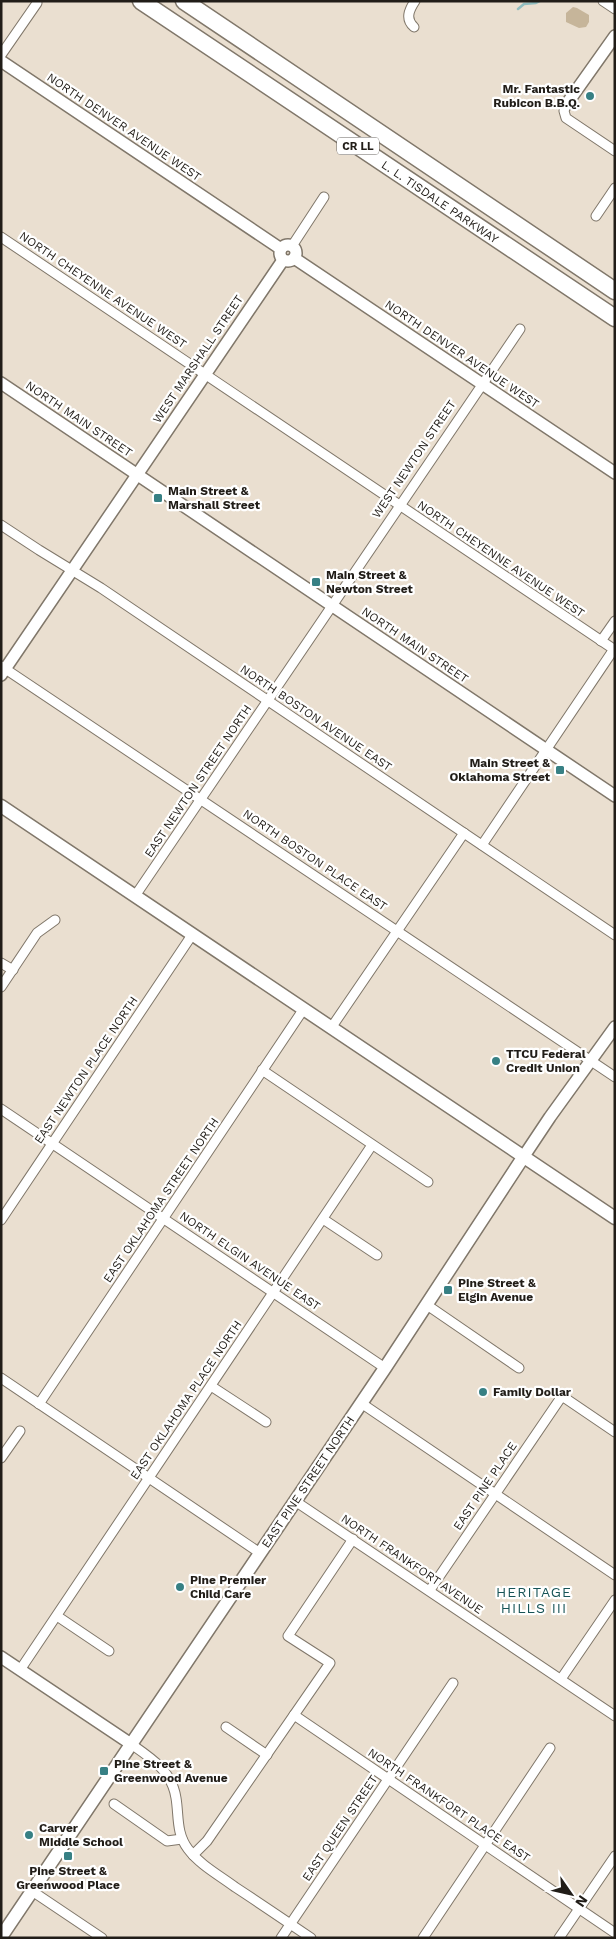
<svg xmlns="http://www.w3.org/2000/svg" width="616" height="1939" viewBox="0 0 616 1939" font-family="'Work Sans',sans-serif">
  <rect width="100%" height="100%" fill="#eadfd0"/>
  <polygon fill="#c6b59a" points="573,7 577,8 589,15 589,22 586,27 579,28 566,22 566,13"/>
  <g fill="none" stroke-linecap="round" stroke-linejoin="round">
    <polyline stroke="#91bec0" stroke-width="2.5" points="518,9 524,4 536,3 540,1"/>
    <defs>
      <g id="minor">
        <polyline points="603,1 615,9"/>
        <path d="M414 27C405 19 409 10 415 1"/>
        <polyline points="1,55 37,3"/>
        <polyline points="566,105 564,111 566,118 615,151"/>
        <polyline points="596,216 615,188"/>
        <polyline points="1,237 615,650"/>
        <polyline points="292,246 324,197"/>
        <polyline points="1,525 39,550 101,588 615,935"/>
        <polyline points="601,641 615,621"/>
        <polyline points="1,666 615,1077"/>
        <polyline points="482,845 614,649"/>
        <polyline points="135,896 520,329"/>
        <polyline points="1,963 13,970"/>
        <polyline points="1,987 37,933 55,920"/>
        <polyline points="331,1028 464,833"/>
        <polyline points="262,1070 428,1182"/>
        <polyline points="1,1109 385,1368"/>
        <polyline points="323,1219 377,1255"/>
        <polyline points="1,1220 192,935"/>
        <polyline points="427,1305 519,1368"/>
        <polyline points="1,1378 260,1553"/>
        <polyline points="211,1386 266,1422"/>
        <polyline points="361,1403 615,1575"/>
        <polyline points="39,1404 303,1010"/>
        <polyline points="1,1458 20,1431"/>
        <polyline points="295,1501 615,1716"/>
        <polyline points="430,1590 562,1396 615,1432"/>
        <polyline points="57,1616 109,1651"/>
        <polyline points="20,1670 372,1145"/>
        <polyline points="561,1679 615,1600"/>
        <polyline points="294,1715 615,1933"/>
        <polyline points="226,1727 267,1755"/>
        <path d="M131 1744C151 1758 172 1771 176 1798 179 1816 176 1833 188 1849 200 1865 219 1875 235 1887 261 1904 286 1921 311 1938"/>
        <polyline points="114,1804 167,1841 182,1839"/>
        <polyline points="193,1855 207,1841 330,1663 288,1636 353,1539"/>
        <polyline points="32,1891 102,1938"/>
        <polyline points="281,1938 453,1683"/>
        <polyline points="423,1938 550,1748"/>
        <polyline points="559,1938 615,1856"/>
      </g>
      <g id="tertiary">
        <polyline points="1,61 281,249"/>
        <polyline points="566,105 615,36"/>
        <circle cx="288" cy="253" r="8"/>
        <polyline points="294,258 615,473"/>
        <polyline points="1,383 615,796"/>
        <polyline points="1,675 283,260"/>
        <polyline points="524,1156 550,1117 615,1027"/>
        <polyline points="1,1657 131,1744"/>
      </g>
      <g id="secondary">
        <polyline points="1,806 615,1218"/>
        <polyline points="1,1937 385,1368 524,1156"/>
      </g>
      <g id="motorway">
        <polyline points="141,1 615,318"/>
        <polyline points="184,1 615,291"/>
      </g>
    </defs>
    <use href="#minor" stroke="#80776a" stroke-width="11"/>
    <use href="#tertiary" stroke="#80776a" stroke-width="14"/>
    <use href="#secondary" stroke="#80776a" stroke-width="15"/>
    <use href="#motorway" stroke="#80776a" stroke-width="19"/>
    <use href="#minor" stroke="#fff" stroke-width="9"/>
    <use href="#tertiary" stroke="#fff" stroke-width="11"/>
    <use href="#secondary" stroke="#fff" stroke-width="12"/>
    <use href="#motorway" stroke="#fff" stroke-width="16"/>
  </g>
  <g fill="#378084" stroke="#fff" stroke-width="2">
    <circle cx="590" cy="96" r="5"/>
    <rect x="153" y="493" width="10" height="10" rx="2.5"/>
    <rect x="311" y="577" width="10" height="10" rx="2.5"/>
    <rect x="555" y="765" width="10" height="10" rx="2.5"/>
    <circle cx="496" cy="1061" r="5"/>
    <rect x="443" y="1285" width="10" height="10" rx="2.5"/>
    <circle cx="483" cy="1392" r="5"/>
    <circle cx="180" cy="1587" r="5"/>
    <rect x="99" y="1766" width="10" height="10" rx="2.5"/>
    <circle cx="29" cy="1835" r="5"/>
    <rect x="63" y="1851" width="10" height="10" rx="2.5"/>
  </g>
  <g text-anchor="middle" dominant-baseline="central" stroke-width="4.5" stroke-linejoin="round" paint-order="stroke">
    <rect fill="#fff" stroke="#64615d" stroke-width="1" x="337" y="137.5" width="42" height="17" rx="4"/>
    <g font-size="11" font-weight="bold" fill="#211d18">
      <text x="358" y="146">CR LL</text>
    </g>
    <g font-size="12" font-weight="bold" fill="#211d18" stroke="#fff" text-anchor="start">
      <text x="580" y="89" text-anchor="end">Mr. Fantastic<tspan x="580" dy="14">Rubicon B.B.Q.</tspan></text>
      <text x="168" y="491">Main Street &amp;<tspan x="168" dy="14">Marshall Street</tspan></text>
      <text x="326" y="575">Main Street &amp;<tspan x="326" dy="14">Newton Street</tspan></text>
      <text x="550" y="763" text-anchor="end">Main Street &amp;<tspan x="550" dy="14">Oklahoma Street</tspan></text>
      <text x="506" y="1054">TTCU Federal<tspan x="506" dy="14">Credit Union</tspan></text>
      <text x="458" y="1283">Pine Street &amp;<tspan x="458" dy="14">Elgin Avenue</tspan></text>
      <text x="493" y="1392">Family Dollar</text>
      <text x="190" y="1580">Pine Premier<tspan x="190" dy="14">Child Care</tspan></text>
      <text x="114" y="1764">Pine Street &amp;<tspan x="114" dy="14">Greenwood Avenue</tspan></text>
      <text x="39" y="1828">Carver<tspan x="39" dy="14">Middle School</tspan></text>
      <text x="68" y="1871" text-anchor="middle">Pine Street &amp;<tspan x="68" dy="14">Greenwood Place</tspan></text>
    </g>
    <g font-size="12" fill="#211d18" stroke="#fff">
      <text transform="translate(124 127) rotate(34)">NORTH DENVER AVENUE WEST</text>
      <text transform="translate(440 202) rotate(34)">L. L. TISDALE PARKWAY</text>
      <text transform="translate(103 290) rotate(34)">NORTH CHEYENNE AVENUE WEST</text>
      <text transform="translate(462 354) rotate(34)">NORTH DENVER AVENUE WEST</text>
      <text transform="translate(198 359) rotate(-56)">WEST MARSHALL STREET</text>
      <text transform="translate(79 419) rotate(34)">NORTH MAIN STREET</text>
      <text transform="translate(414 459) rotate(-56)">WEST NEWTON STREET</text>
      <text transform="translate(501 559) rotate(34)">NORTH CHEYENNE AVENUE WEST</text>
      <text transform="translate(415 645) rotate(34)">NORTH MAIN STREET</text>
      <text transform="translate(316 718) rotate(34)">NORTH BOSTON AVENUE EAST</text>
      <text transform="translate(198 781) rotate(-56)">EAST NEWTON STREET NORTH</text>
      <text transform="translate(315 860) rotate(34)">NORTH BOSTON PLACE EAST</text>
      <text transform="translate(86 1070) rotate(-56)">EAST NEWTON PLACE NORTH</text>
      <text transform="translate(161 1200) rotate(-56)">EAST OKLAHOMA STREET NORTH</text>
      <text transform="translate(250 1261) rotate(34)">NORTH ELGIN AVENUE EAST</text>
      <text transform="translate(186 1400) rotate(-56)">EAST OKLAHOMA PLACE NORTH</text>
      <text transform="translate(308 1482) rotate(-56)">EAST PINE STREET NORTH</text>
      <text transform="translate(485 1486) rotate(-56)">EAST PINE PLACE</text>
      <text transform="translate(412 1564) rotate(34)">NORTH FRANKFORT AVENUE</text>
      <text transform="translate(449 1805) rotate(34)">NORTH FRANKFORT PLACE EAST</text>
      <text transform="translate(340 1828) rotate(-56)">EAST QUEEN STREET</text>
    </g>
    <g font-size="14" letter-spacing="1" fill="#165356" stroke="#fff">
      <text x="534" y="1592">HERITAGE<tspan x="534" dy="16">HILLS III</tspan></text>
    </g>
  </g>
  <rect width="616" height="1939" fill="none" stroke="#211d18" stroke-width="5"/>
  <g transform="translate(571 1894) rotate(124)" stroke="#ffffff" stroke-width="4" paint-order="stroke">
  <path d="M0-4L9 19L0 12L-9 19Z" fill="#211d18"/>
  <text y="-8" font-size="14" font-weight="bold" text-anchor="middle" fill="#211d18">N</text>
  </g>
</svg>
